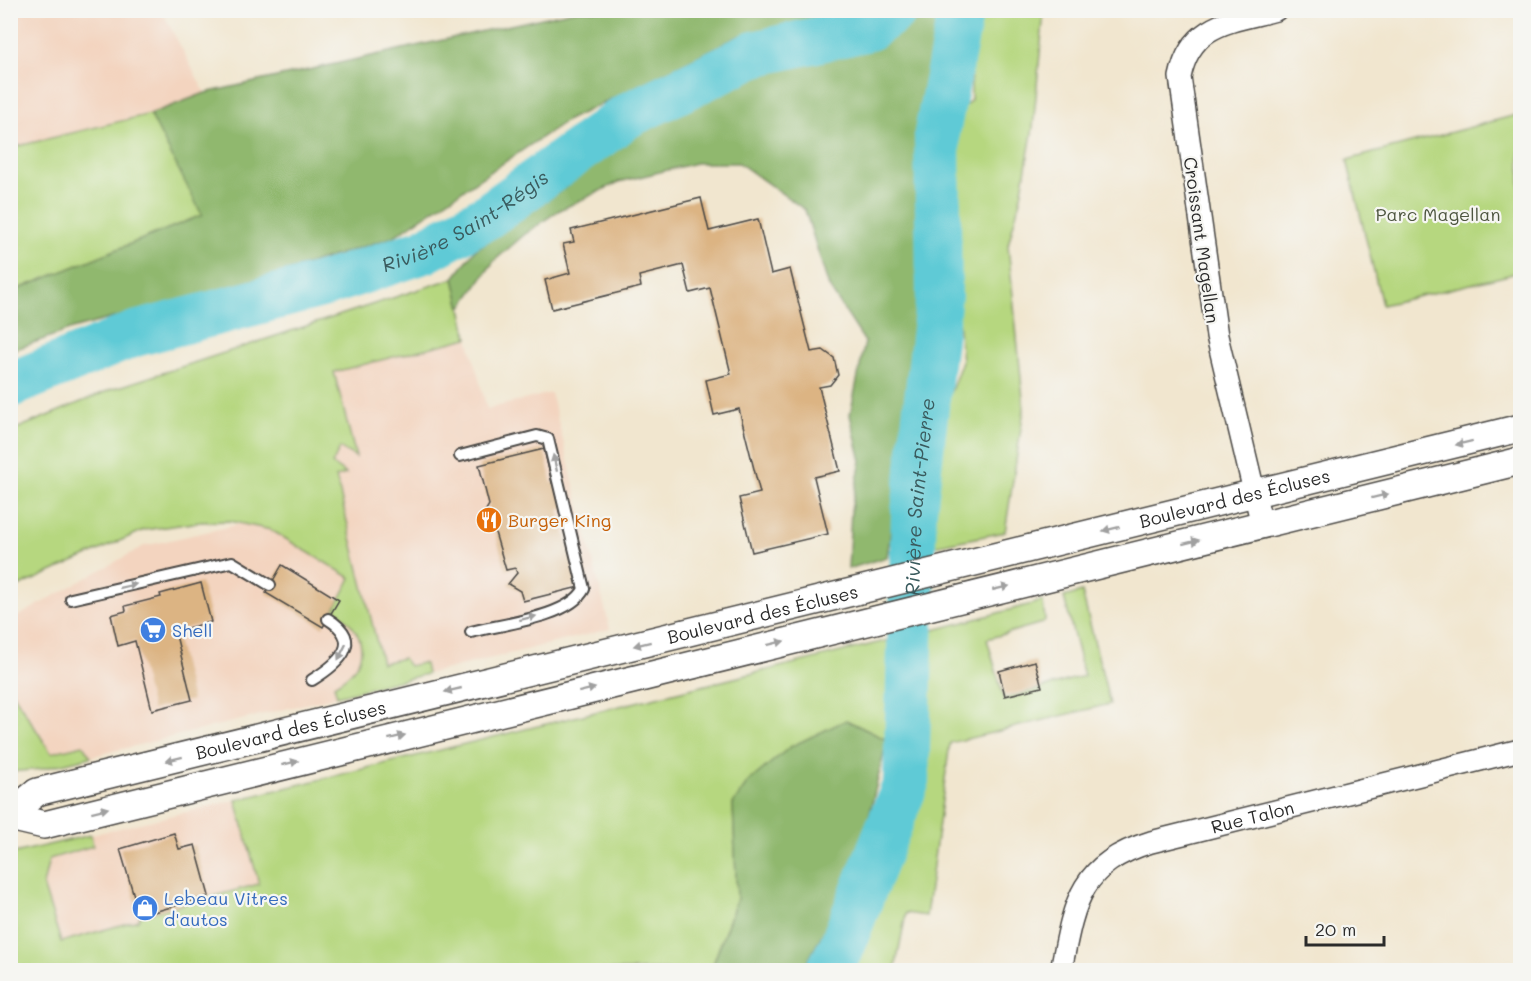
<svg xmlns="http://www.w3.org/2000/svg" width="1531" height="981" viewBox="0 0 1531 981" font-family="Mali,sans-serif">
  <rect width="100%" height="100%" fill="#f6f6f2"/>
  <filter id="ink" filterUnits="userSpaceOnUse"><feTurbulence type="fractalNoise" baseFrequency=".0167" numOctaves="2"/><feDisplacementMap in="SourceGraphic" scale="12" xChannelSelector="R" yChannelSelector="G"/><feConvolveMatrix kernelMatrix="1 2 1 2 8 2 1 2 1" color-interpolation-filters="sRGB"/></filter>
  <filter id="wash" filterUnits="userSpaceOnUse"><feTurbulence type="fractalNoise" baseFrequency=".008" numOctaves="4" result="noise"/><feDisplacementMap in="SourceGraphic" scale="24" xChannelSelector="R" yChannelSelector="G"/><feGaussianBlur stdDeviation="1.35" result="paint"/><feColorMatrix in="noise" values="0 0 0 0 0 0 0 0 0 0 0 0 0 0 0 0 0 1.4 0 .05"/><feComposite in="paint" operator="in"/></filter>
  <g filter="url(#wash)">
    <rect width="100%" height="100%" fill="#f1e6cf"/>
    <g fill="#f3d4bf">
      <polygon points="10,11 162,11 205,93 150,114 11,148"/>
      <polygon points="468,338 487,409 551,393 610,629 41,769 11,732 11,620 144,546 338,502 306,378"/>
      <polygon points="236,800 259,884 59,946 29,850"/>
    </g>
    <g fill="#b6d77f" stroke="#708155" stroke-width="1.5">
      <polygon points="975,11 1044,11 1033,128 1021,196 1008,245 1024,409 1005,532 929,547 930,463 940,421 962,361 949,222 953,180 945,141 948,123 971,100 971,29"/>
      <polygon points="150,114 203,215 11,292 10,148"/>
      <polygon points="1520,114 1520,270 1509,275 1382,305 1347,160"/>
      <path d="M454 278 468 338 334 372 356 457 340 448 332 464 346 474 336 477 382 663 403 658 409 666 422 663 425 664 427 674 337 696 334 685C372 663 368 633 334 610L351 578 271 530 229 521 200 522 144 530 11 590V431L110 390Z"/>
      <path d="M1082 592 1110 704 950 743 926 916 906 913 895 970H838C861 922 884 873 899 822 917 763 922 692 930 631L1043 601 1045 620 1042 623 987 639 1004 699 1084 676 1064 597Z"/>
      <polygon points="898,638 897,681 887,740 846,720 733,804 737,899 711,970 11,970 10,854 91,835 93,846 49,859 43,885 61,942 138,920 140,916 259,884 236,800"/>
      <polygon points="11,690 51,753 83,745 91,757 41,769 11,772"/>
    </g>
    <g fill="#90b86e" stroke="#5e724c" stroke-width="1.5">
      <polygon points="578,10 859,11 739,36 566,121 393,237 287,271 72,329 11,351 11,292 202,215 150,114 205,93"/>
      <polygon points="942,11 955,15 935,100 925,158 924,205 930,266 887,557 848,569 851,510 861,461 850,415 865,342 829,287 805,210 739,163 696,163 619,182 558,211 524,235 494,261 461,308 454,278 474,251 561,191 634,135 711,89 763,72 866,47 933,12"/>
      <polygon points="846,720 887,740 865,833 827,925 803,970 711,970 737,899 733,804 748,782 790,747"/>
    </g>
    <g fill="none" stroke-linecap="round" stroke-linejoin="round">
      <g stroke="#5ecad6" stroke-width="46">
        <path id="s1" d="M10 385 135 334 325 284 424 251 486 217 628 115 754 54 869 28 895 10"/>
        <path id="s2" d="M829 970 841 948 906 783 914 511 939 295 937 133 961 10"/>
      </g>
    </g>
    <g id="blocks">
      <g fill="#dcb483">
        <polygon points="701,198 709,231 758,219 771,274 790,269 811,352 823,350 834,358 838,375 830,385 819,387 840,471 814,477 828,534 752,552 739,498 760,493 739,409 714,415 706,380 731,374 710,288 690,293 683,265 639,276 641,287 552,309 545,280 570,273 563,244 574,242 571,230"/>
        <polygon points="544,449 552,483 559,481 566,508 559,510 579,587 523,601 520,591 508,584 517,573 515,568 506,570 494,529 480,520 489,505 479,465"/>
        <polygon points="282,565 339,600 323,627 266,593"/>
        <polygon points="201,583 211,622 175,631 192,700 152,710 135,641 118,646 111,615 126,611 125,606 161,597 160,594"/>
        <polygon points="1035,661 1042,687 1005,696 999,671"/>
        <polygon points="174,833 179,849 195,845 209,896 140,916 120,849"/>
      </g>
    </g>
  </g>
  <g filter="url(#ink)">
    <use href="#blocks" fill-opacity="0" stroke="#494744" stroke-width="1.5"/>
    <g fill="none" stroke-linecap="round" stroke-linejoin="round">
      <defs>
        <g id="service">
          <path d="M460 456 537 436 548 439 584 589C570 617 502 624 471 632"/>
          <polyline points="71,599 232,562 270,585"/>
          <path d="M312 680C338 664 365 642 328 619"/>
        </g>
        <g id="minor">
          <path d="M1262 525 1217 336 1180 77C1191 23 1230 22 1276 10"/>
          <path id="s3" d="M1061 970C1074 903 1079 864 1151 842L1520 750"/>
        </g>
        <g id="tertiary">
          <path id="s4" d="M10 814 37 792 1520 428"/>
          <polyline points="10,817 44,825 1520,461"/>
        </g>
      </defs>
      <use href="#service" stroke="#494744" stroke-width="14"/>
      <use href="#minor" stroke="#494744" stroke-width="24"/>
      <use href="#tertiary" stroke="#494744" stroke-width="30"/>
      <use href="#service" stroke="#fff" stroke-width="10"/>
      <use href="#minor" stroke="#fff" stroke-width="21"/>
      <use href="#tertiary" stroke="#fff" stroke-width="27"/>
    </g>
    <defs><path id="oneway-solid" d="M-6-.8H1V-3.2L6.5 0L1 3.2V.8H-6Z" transform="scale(1.5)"/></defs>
    <g fill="#a0a0a0">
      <use href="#oneway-solid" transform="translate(1464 443) rotate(166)"/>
      <use href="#oneway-solid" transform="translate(555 463) rotate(-103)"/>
      <use href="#oneway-solid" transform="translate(1380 496) rotate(-14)"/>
      <use href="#oneway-solid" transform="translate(1111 529) rotate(166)"/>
      <use href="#oneway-solid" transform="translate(1191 542) rotate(-14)"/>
      <use href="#oneway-solid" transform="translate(128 586) rotate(-13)"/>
      <use href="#oneway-solid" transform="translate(1001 588) rotate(-13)"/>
      <use href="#oneway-solid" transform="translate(528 618) rotate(-14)"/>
      <use href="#oneway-solid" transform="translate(776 643) rotate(-14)"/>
      <use href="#oneway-solid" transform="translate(642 644) rotate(166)"/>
      <use href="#oneway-solid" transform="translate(342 652) rotate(117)"/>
      <use href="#oneway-solid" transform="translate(453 690) rotate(167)"/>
      <use href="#oneway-solid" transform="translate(587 690) rotate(-14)"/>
      <use href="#oneway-solid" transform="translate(397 737) rotate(-14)"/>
      <use href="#oneway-solid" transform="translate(174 759) rotate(166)"/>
      <use href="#oneway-solid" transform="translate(290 763) rotate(-14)"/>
      <use href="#oneway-solid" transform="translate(100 810) rotate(-14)"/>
    </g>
  </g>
  <defs>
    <symbol id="restaurant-disc" viewBox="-11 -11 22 22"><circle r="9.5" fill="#e8710a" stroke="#f6f6f2"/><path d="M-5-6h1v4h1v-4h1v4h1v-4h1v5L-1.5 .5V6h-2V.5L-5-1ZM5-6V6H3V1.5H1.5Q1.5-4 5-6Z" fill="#fff"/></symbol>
    <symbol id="supermarket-disc" viewBox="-11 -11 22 22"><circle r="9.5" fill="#3f7fe0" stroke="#f6f6f2"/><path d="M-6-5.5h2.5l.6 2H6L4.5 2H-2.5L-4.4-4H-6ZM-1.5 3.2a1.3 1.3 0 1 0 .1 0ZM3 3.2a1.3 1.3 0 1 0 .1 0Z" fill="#fff"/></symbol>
    <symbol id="shop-disc" viewBox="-11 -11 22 22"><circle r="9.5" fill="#3f7fe0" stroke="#f6f6f2"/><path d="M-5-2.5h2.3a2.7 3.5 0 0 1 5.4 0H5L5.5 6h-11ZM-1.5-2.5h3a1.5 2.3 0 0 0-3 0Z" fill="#fff"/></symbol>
  </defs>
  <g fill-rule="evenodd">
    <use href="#restaurant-disc" x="474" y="505" width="30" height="30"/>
    <use href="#supermarket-disc" x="138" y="615" width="30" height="30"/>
    <use href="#shop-disc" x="130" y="893" width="30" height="30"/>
  </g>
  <g text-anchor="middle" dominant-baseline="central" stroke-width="4.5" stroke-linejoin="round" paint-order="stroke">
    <g font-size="18" fill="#4e5640" stroke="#f6f6f2">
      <text x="1438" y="214">Parc Magellan</text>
    </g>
    <g font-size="18" fill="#2b2b2b" stroke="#f6f6f2">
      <text transform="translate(1202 240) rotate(82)">Croissant Magellan</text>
      <text stroke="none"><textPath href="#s4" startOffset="1268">Boulevard des Écluses</textPath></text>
      <text stroke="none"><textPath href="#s4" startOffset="782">Boulevard des Écluses</textPath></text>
      <text stroke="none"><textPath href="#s4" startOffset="296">Boulevard des Écluses</textPath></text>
      <text stroke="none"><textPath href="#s3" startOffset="273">Rue Talon</textPath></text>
    </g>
    <g font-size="18" fill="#c56008" stroke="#f6f6f2" text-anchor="start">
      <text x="508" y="520">Burger King</text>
    </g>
    <g font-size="18" fill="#366cbe" stroke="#f6f6f2" text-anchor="start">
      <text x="172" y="630">Shell</text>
      <text x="164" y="898">Lebeau Vitres<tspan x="164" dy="21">d'autos</tspan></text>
    </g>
    <g font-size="20" font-style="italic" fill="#3a5b5e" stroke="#f6f6f2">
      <text stroke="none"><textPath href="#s1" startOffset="486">Rivière Saint-Régis</textPath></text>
      <text stroke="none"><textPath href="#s2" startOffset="489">Rivière Saint-Pierre</textPath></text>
    </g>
  </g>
  <rect width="1531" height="981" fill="none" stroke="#f6f6f2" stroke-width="36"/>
  <path d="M1306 936v9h78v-9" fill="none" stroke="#2b2b2b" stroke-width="3"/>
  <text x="1315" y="936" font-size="18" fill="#2b2b2b" stroke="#f6f6f2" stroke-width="4.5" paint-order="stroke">20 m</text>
</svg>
